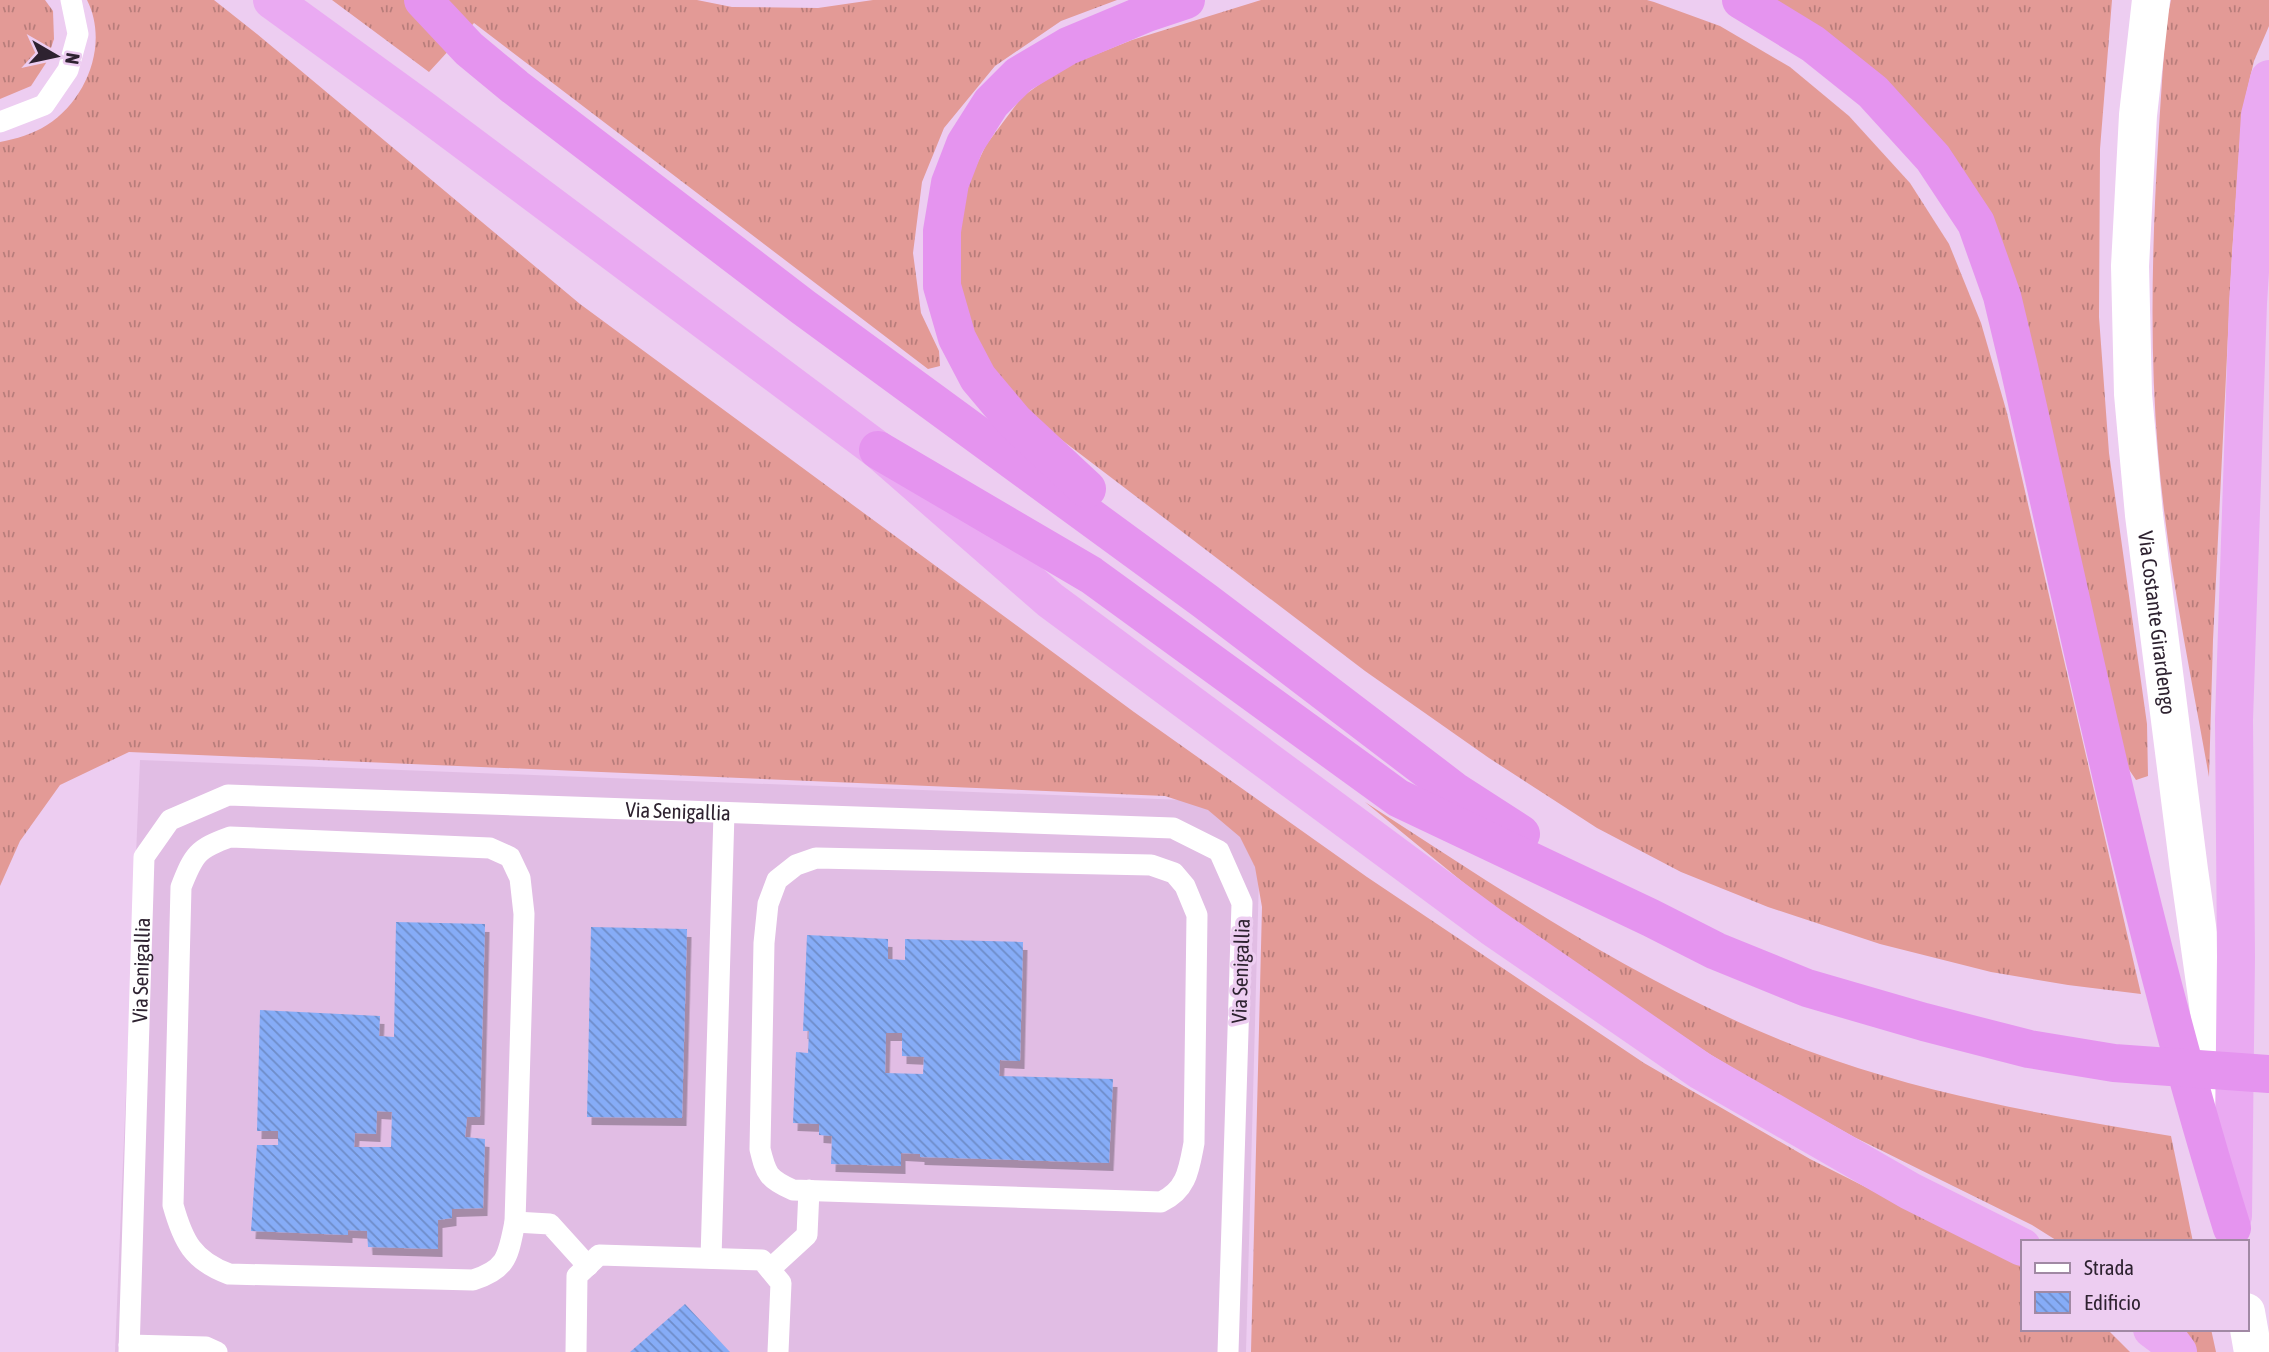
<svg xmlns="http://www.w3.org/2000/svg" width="2269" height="1352" viewBox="0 0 2269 1352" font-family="'Asap Condensed',sans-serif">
  <defs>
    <pattern id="grass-tufts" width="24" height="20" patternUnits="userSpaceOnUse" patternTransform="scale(1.75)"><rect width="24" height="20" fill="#e39a96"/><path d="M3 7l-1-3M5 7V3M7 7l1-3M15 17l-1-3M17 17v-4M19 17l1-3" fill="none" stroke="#b87d7b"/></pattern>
    <pattern id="building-back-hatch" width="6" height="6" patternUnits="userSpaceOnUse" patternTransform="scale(1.75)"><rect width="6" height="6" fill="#86acf7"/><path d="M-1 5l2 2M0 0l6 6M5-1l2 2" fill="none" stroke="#6e8cc8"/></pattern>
    <filter id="shadow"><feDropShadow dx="4.5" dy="8" stdDeviation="0" flood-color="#0004"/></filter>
  </defs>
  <rect width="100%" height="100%" fill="#edcdf1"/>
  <polygon fill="#e1bde4" points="140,760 1261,803 1246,1352 115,1352"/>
  <g fill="url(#grass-tufts)">
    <polygon points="0,0 45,0 53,11 54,39 46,63 31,86 0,99"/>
    <path d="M87 0H214L257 34 580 304 1134 712 1367 877 1644 1063 1810 1159 2022 1266V1329H2107L2130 1352H1251L1262 907 1255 867 1240 837 1208 810 1165 796 129 752 60 785 20 841 0 886V142C16 139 33 134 47 125 87 100 109 43 87 0Z"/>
    <polygon points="332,0 697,0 732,7 818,8 873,0 1117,0 1061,21 995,66 944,128 922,182 913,253 921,313 939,351 940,366 928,369 474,23 429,72"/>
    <polygon points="1261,0 1647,0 1654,2 1720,26 1790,67 1849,116 1910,183 1949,244 1981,323 2007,413 2141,994 2068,985 1991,972 1880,944 1768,907 1681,872 1597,828 1489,758 1365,671 1033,418 982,357 959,300 954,239 966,187 986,145 1022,97 1062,68 1132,40"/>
    <polygon points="1767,0 2112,0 2100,149 2099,317 2109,453 2147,724 2148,776 2136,780 2128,768 2010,267"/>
    <path d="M2171 0H2269V26L2254 61 2242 112 2232 254 2213 640 2209 777C2190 669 2167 562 2158 452 2146 309 2156 166 2166 23Z"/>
    <path d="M1365 802C1515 899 1665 1002 1834 1060 1944 1098 2057 1117 2171 1136L2193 1242H2059L2032 1225 1854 1137 1761 1085 1653 1020 1514 924Z"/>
    <polygon points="2176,1329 2211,1329 2216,1352 2197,1352"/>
  </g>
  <g fill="url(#building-back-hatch)" fill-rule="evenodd" filter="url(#shadow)">
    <path d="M396 922 485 924 480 1117H467L465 1137 485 1139 483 1208 452 1209V1218L438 1220V1249L368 1247 367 1231 348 1230V1235L251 1231 257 1145H278V1131H257L260 1010 380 1016 379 1036 394 1037ZM377 1111 392 1112 391 1147H354L355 1133 376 1134Z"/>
    <polygon points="591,927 687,929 682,1118 587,1117"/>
    <path d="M807 935 888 939V959L905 960V939L1023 942 1020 1061 1000 1060 999 1076 1113 1079 1109 1163 920 1157V1154L901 1153V1166L831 1164 832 1136 819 1135V1124L793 1123 796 1052 808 1053 809 1031H803ZM886 1033H902V1056L924 1057 923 1074 885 1073Z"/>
    <polygon points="685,1304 730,1352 630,1352"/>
  </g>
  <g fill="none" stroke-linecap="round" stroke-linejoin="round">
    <g stroke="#fff" stroke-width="21">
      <polyline points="0,122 44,105 68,70 78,34 71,0"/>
      <path d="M230 837 490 848 510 857 520 878 524 914 515 1222C508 1255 508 1269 473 1280L229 1274C193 1261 183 1241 173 1205L181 887C194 854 197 849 230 837Z"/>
      <path d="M816 858 1151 865 1174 873 1185 886 1197 915 1194 1143C1189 1169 1187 1190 1161 1202L793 1190C768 1179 766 1174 760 1149L764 943 768 904 777 880 796 865Z"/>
      <polyline points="515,1222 550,1224 588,1266"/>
      <polyline points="711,1258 724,813"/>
      <polyline points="770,1269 807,1235 809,1190"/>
      <polyline points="129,1345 206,1347 217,1352"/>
      <path id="s1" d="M129 1352 144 857 170 820 228 795 1173 828 1219 851 1242 903 1228 1352"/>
      <polyline points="576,1352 577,1276 599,1255 762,1260 781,1283 778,1352"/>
    </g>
    <g stroke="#fff" stroke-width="38">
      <path id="s2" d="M2151 0 2138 115 2130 266 2133 394 2144 515 2189 870 2211 1025 2219 1101"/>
      <polyline points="2246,1312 2253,1352"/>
    </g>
    <g stroke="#eaaaf2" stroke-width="38">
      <polyline points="272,0 418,106 878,450 1050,600 1492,927 1701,1071 1910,1191 2022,1247"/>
      <polyline points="2233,1216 2236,957 2234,720 2248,303 2260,115 2269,79"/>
      <polyline points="2152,1329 2172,1344 2178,1352"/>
    </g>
    <g stroke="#e594ef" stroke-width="38">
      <polyline points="423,0 469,49 515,87 803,307 1205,601 1456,792 1521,834"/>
      <path d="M1741 0 1813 44 1873 92 1933 158 1976 223 2002 296 2019 367C2084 655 2144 946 2232 1228"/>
      <polyline points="878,450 1091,575 1398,798 1651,918 1716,951 1807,988 1924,1022 2029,1049 2114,1063 2269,1074"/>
      <polyline points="1087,489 1015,422 978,378 957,338 942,286 942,231 950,183 965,144 991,103 1019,75 1068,46 1147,13 1186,0"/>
    </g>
  </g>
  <g text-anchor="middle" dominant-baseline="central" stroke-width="7" stroke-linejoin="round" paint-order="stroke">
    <g font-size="21" fill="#2e2230" stroke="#edcdf1">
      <text stroke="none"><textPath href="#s2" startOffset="625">Via Costante Girardengo</textPath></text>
      <text stroke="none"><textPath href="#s1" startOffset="1054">Via Senigallia</textPath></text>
      <text stroke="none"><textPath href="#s1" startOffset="382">Via Senigallia</textPath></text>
      <text transform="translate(1240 971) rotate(-88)">Via Senigallia</text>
    </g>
  </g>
  <rect x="2021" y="1240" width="228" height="91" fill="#edcdf1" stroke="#a189a4" stroke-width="2"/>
  <rect x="2035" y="1263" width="35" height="10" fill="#ffffff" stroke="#a189a4" stroke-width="2"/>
  <text x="2084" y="1275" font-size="21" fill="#2e2230">Strada</text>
  <rect x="2035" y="1292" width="35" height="21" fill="url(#building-back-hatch)" stroke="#a189a4" stroke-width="2"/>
  <text x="2084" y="1310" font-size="21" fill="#2e2230">Edificio</text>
  <g transform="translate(56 56) rotate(99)" stroke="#edcdf1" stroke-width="5" paint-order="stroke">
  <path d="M0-5L12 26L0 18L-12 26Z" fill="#2e2230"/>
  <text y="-10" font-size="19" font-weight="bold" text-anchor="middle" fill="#2e2230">N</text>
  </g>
</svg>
